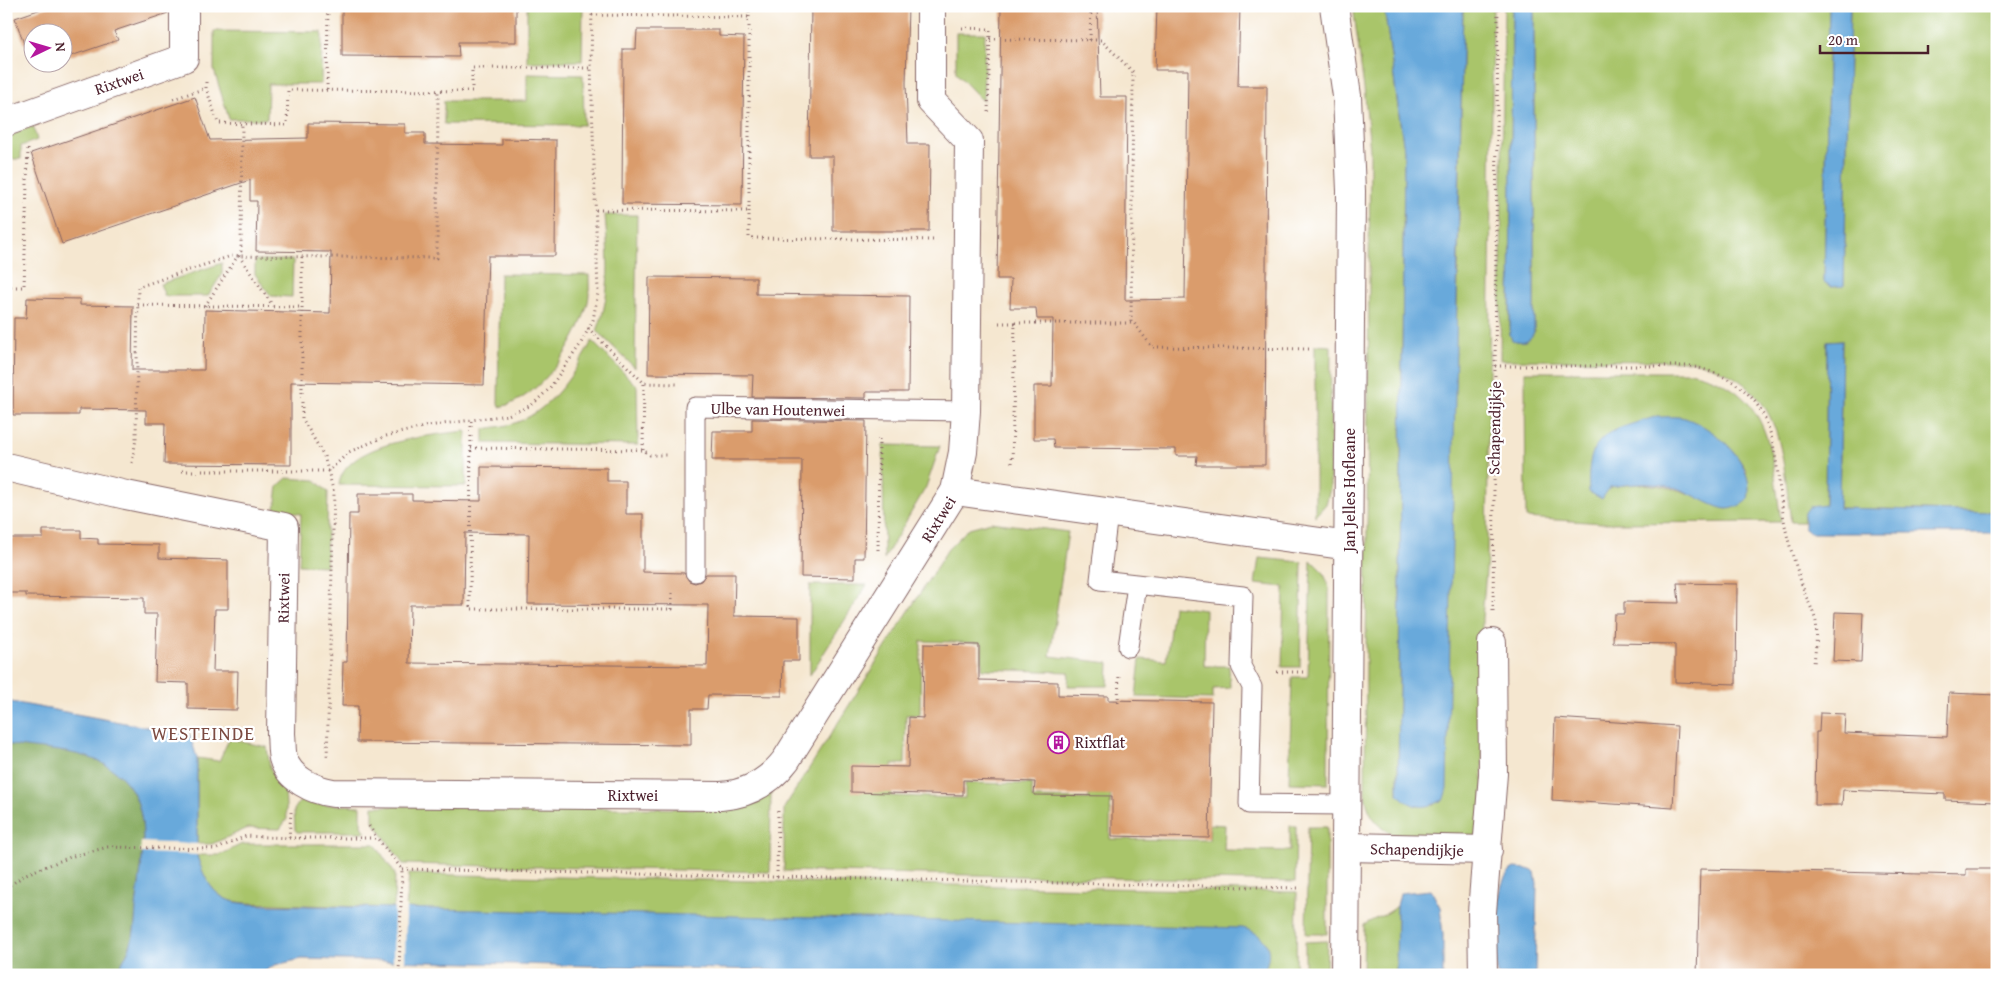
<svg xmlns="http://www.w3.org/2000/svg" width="2003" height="981" viewBox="0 0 2003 981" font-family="'Gentium Book Plus',serif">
  <rect width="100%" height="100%" fill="#fff"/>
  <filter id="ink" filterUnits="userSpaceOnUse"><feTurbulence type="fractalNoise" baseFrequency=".02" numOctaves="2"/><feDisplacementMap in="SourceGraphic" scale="10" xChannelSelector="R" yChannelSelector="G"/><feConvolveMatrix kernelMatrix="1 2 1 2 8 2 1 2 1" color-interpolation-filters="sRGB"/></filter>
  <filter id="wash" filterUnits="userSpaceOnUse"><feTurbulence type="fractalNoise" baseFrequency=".0096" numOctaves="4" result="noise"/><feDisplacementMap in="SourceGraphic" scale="20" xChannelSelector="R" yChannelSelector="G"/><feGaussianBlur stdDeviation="1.12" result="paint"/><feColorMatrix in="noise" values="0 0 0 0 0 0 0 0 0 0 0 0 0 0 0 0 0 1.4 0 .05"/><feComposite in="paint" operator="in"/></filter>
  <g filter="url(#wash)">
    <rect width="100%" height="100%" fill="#f5e7d0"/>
    <g fill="#a9c56b" stroke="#7a724b" fill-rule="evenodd">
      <polygon points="527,6 583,6 582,61 527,62"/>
      <path d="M1353 6H1384L1404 150 1398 793 1416 806 1435 805 1458 279 1463 6H1493L1487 558 1482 618 1483 798 1477 835 1473 837 1396 835C1377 827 1368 815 1365 794L1370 151 1365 96Z"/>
      <path d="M1504 6H1512L1510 335 1516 341H1526L1534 332V6H1829L1824 282 1832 287 1844 285 1850 6H1997V512L1839 508 1842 340 1827 341 1825 506 1804 514 1803 522H1791C1781 444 1782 382 1692 361L1500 360Z"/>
      <polygon points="214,31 322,32 321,84 268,84 267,119 229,119 214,70"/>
      <polygon points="956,33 985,33 983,101 956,73"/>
      <polygon points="527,74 583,75 584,125 444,124 444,101 527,101"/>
      <polygon points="33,126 37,140 21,146 21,159 6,159 6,137"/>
      <path d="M605 215H637L635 368 597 331C612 293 608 255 605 215Z"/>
      <polygon points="255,260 293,260 292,297 271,296 255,274"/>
      <polygon points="222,263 222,274 208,296 165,296 160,284"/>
      <path d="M500 274 589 275C589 285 590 296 587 306 577 343 540 399 500 407L498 403Z"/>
      <path d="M592 341 637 386 638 445 484 443V429C495 427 508 426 518 422 553 408 575 372 592 341Z"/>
      <polygon points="1315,345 1331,346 1330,489 1326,504 1315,516"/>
      <path d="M1525 372H1690C1773 390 1771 452 1781 522L1603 523 1526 518ZM1710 431 1733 451 1747 471 1726 509C1683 490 1658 479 1610 487Z"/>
      <path d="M466 431V486L339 485C344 442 433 435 466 431Z"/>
      <polygon points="883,445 940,446 926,487 884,559"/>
      <polygon points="287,478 315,480 328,492 326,566 299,565 301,514 275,509 278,486"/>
      <polygon points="991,522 1068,532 1050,656 1109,663 1108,686 1068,686 1069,672 982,669 982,643 921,641 920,715 906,715 905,764 892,764 891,796 965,798 965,783 1032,784 1032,798 1089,799 1089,772 1111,772 1110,839 1209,840 1210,824 1225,825 1224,850 1290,851 1290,826 1296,826 1295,882 784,871 784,808 948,549 969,528"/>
      <polygon points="1259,558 1302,562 1300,667 1282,667 1284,587 1255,584"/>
      <polygon points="1311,560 1324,573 1329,588 1328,784 1289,783 1292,677 1308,677"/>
      <polygon points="810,585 867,585 810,675"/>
      <polygon points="1173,606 1205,610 1204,666 1229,666 1230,688 1213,689 1213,699 1136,697 1140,659 1166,661"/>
      <polygon points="229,739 267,747 270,768 275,779 285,791 287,819 280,829 248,828 212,844 197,844 197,758 219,761"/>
      <polygon points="771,793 770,872 403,864 373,821 373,806 736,809 748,806"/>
      <polygon points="300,801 312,804 361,806 361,825 366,832 297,832 295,830 294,810"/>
      <polygon points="1308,827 1327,827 1327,934 1306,934"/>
      <path d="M242 844H375L395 874 394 908 247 903C240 902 230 902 224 898 209 890 200 869 197 855H220Z"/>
      <polygon points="409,874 1297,892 1296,975 1261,975 1267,966 406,908"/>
      <path d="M1397 906 1396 975H1363L1364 925C1376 917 1386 916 1397 906Z"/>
      <polygon points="1327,941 1326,975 1305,975 1305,942"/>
    </g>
    <path fill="#86aa5f" stroke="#686445" d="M6 744C40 750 80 748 109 767 155 796 143 853 137 899 135 912 136 927 132 940 129 952 121 964 116 975H6Z"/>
    <g fill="#67a9db" stroke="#586483">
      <path d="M1384 6H1463L1447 788 1444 799C1427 810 1412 809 1398 794L1404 150Z"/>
      <path d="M1512 6H1534V332C1530 342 1522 343 1512 340L1510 335Z"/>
      <polygon points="1829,6 1850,6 1844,286 1832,287 1824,282"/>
      <polygon points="1842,340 1839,508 1997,512 1997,533 1810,533 1804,528 1804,514 1809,507 1825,505 1827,341"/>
      <path d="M1655 417C1664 417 1677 416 1685 418 1718 429 1756 464 1748 500 1742 504 1735 509 1727 509 1717 509 1694 495 1684 491 1661 481 1634 483 1610 487L1602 499 1589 492C1586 435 1605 432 1655 417Z"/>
      <path d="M6 701 190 735 197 758V856C202 871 209 890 224 898 239 907 289 905 308 906L1243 928C1268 935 1276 953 1261 975H979L302 959 275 965 259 975H116C121 964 129 952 132 940 136 927 135 912 137 899 143 853 155 796 109 767 80 748 40 751 6 744Z"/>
      <path d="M1514 868 1528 869 1535 872 1537 883 1535 975H1497C1497 951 1491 879 1514 868Z"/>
      <polygon points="1431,890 1440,907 1443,935 1443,975 1396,975 1397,906 1400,893"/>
    </g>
    <g fill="#f5e7d0">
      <polygon points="141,842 199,844 200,855 140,853"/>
      <polygon points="394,906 406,906 405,964 393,963"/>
    </g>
    <g id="blocks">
      <g fill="#da9c6c" fill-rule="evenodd">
        <polygon points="50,6 168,6 168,13 114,31 118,40 62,59 62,31 32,32 32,41 24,44 15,18"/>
        <polygon points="342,6 516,6 516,42 458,42 459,57 342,56"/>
        <polygon points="811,6 908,6 906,83 908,144 930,144 929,231 833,231 833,156 809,156"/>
        <polygon points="1001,6 1097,6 1100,97 1127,97 1125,300 1185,299 1188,70 1155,70 1157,6 1240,6 1238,86 1267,86 1265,465 1196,465 1197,456 1176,456 1176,449 1054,448 1053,439 1034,439 1034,386 1052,386 1053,319 1037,319 1036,308 1010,308 1011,279 997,279"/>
        <polygon points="637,30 719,30 719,36 744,37 742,205 622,204 623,49 636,49"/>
        <polygon points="195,97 210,140 308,138 308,123 405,124 405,133 425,133 425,144 502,145 502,139 556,140 555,256 488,256 484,385 291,382 291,465 164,464 165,423 146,423 146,410 79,409 79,415 13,415 14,318 26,318 27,298 80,299 80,305 133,306 132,370 204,370 205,310 330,313 331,252 256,251 257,201 250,201 250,180 62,244 31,153"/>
        <polygon points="649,277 756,278 756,294 909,296 908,392 866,392 866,398 752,397 753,375 648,374"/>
        <polygon points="752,419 866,421 864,558 855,558 855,578 801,577 802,460 712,460 713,431 752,431"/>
        <path d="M481 467 607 468V481H626V514H643V572L684 573 689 581 695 583 701 581 706 574H735L734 616 799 617V661H783L782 696 708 695 707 709H691V745L357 742 358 706H342L343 662H347L349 514H358V494H412V500L481 501ZM465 533 529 534 528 604 708 605 707 666 409 663 410 605H464Z"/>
        <polygon points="43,530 81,530 81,538 98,539 98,544 159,545 159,558 228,560 228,609 215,609 213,671 238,671 237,710 188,709 188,683 155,682 157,614 144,614 144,598 26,596 26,593 6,593 6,538 43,538"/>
        <polygon points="1677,583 1737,584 1736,684 1675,682 1675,644 1613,643 1614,614 1624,614 1624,602 1679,603"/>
        <polygon points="1835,612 1863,613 1861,662 1833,661"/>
        <polygon points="924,644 979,645 979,680 1058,682 1058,695 1108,696 1108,700 1212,702 1209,838 1112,836 1112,796 1034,795 1035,782 963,780 963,795 851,792 851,766 908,767 909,717 923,718"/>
        <polygon points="1949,693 1997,695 1997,802 1945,800 1945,794 1843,790 1842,805 1815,805 1816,732 1819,732 1820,713 1845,714 1844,733 1947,737"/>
        <polygon points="1555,718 1677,726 1673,808 1552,800"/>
        <polygon points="1700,869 1966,875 1966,869 1997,869 1997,975 1697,975"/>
      </g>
    </g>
  </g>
  <g filter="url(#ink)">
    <use href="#blocks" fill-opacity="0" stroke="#866565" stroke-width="1"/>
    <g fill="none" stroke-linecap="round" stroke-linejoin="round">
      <defs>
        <g id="service">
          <polyline points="1108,513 1100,580 1243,596 1241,666 1252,687 1249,804 1347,805"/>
          <polyline points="695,572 695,407 966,411"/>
          <polyline points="1128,647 1137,585"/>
        </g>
        <g id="minor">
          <polyline points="6,122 184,58 184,6"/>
          <path d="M6 467 126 495 284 527 281 734C282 742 281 750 283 758 289 779 313 790 333 793L721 796C748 794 770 781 786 760L955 491 963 452 966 411 969 141 931 101V6"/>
          <polyline points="955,491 1349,546"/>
          <polyline points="1347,847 1488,850"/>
          <polyline points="1483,975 1482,912 1493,774 1492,643"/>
        </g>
        <polyline id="tertiary" points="1334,6 1347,96 1351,191 1345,975"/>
      </defs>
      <use href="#service" stroke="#866565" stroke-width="21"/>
      <use href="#minor" stroke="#866565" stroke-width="30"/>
      <use href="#tertiary" stroke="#866565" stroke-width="30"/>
      <g stroke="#866565" stroke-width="3" stroke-dasharray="1 4" stroke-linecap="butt">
        <polyline points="749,6 749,238 936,240"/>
        <polyline points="592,15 749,17"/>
        <polyline points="962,28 990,29 988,114"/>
        <polyline points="990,39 1101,40 1133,72 1131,323"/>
        <polyline points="1090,40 1091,6"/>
        <polyline points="206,82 206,88 218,123 287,125 288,90 472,91 472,68 591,68"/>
        <polyline points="327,90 328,6"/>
        <polyline points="173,99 206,88"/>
        <polyline points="596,210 749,211"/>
        <polyline points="239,256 273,306"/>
        <polyline points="302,257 302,418 324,456 334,493 327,759"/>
        <polyline points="6,287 24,287 28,149"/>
        <polyline points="138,305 302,307"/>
        <polyline points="205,306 241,251 242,124"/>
        <polyline points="999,323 1015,323 1012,466"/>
        <polyline points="1015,323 1134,323 1152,347 1310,349"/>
        <polyline points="588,328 644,383 678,384"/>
        <path d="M1495 366H1691C1789 388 1770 459 1787 535 1792 555 1799 575 1805 594 1809 603 1814 613 1816 622 1818 635 1815 651 1814 664"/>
        <polyline points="471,421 470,609 672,609 672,589"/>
        <polyline points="471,448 643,450 650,455 667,455"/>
        <polyline points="643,450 644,383"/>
        <polyline points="132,463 136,439 138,287 231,256 437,258 438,91"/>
        <polyline points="182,471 329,471 349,452 386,436 428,426 508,415 532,405 549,389 580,345 593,320 598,293 591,68 592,6"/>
        <polyline points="878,550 879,438"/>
        <polyline points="1493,611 1498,6"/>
        <polyline points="1277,672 1304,672"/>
        <polyline points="1118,703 1119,673"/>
        <polyline points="369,826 377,838"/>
        <polyline points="289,838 377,838 402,869 399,975"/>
        <polyline points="402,869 777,877 778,810"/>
        <polyline points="777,877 1300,888"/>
        <polyline points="6,888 26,874 73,856 108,847 217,849 246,836 289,838 291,812"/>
      </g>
      <use href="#service" stroke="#fff" stroke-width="19"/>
      <use href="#minor" stroke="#fff" stroke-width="28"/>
      <use href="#tertiary" stroke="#fff" stroke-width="28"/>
    </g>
  </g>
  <defs>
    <symbol id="building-ring" viewBox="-11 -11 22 22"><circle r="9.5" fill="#fff" stroke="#b5179e" stroke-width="1.5"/><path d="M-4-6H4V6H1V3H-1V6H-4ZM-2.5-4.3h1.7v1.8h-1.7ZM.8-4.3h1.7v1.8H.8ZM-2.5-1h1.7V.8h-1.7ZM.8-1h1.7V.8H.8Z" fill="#b5179e"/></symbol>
  </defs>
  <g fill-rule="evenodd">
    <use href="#building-ring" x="1046" y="730" width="25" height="25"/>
  </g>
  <g text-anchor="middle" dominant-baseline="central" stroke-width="4.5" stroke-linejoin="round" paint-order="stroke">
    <g font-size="16" fill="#4a1f2b" stroke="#fff">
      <text transform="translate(119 81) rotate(-19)">Rixtwei</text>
      <text transform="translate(778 409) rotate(1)">Ulbe van Houtenwei</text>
      <text transform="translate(1494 428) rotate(-89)">Schapendijkje</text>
      <text transform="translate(1349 490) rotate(-90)">Jan Jelles Hofleane</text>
      <text transform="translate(938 519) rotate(-58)">Rixtwei</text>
      <text transform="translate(283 598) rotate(-89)">Rixtwei</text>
      <text x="633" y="795">Rixtwei</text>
      <text transform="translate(1417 849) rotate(1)">Schapendijkje</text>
    </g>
    <g font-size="16" fill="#4a1f2b" stroke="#fff" text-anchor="start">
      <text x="1075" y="742">Rixtflat</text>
    </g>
    <g font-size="19" letter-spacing="1" fill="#7c4b42" stroke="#fff">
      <text x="203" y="733">WESTEINDE</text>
    </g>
  </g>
  <rect width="2003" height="981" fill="none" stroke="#fff" stroke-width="25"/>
  <g transform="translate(48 48) rotate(85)"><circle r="24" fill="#ffffff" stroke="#b7a5aa"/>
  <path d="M0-4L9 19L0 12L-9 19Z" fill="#b5179e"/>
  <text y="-8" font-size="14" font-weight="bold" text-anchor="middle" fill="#4a1f2b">N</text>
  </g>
  <path d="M1820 45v8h108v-8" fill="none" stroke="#4a1f2b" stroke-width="2.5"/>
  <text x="1828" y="45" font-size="15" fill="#4a1f2b" stroke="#ffffff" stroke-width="4" paint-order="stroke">20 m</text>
</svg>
